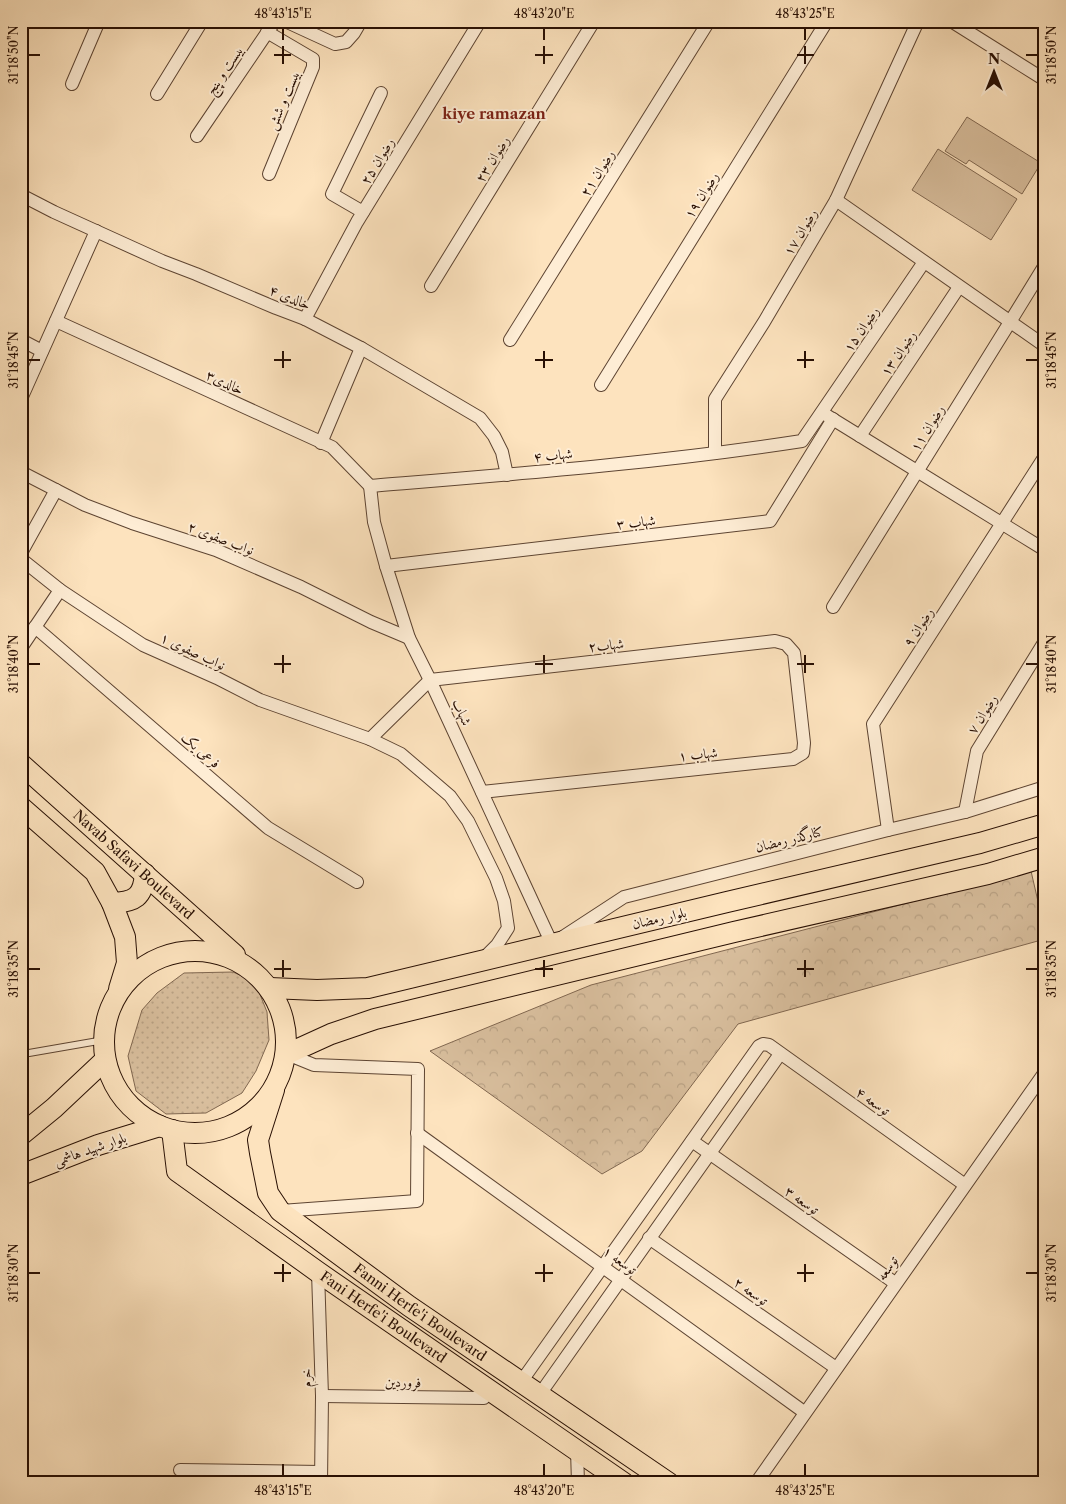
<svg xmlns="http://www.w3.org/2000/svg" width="1066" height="1504" viewBox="0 0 1066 1504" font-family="'Libre Caslon Text',Amiri,serif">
  <defs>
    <pattern id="grass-dots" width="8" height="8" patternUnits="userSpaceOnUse" patternTransform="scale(1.25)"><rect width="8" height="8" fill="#d9bf9e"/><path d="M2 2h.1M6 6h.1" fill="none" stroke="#baa386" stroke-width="1.8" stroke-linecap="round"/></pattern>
    <pattern id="park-crowns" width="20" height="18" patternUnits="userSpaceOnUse" patternTransform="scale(1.25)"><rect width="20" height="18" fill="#d9bf9e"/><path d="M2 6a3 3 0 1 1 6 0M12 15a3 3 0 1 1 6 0" fill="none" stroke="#baa386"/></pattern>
  </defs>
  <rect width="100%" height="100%" fill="#fde3be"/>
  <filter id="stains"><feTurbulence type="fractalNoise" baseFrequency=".004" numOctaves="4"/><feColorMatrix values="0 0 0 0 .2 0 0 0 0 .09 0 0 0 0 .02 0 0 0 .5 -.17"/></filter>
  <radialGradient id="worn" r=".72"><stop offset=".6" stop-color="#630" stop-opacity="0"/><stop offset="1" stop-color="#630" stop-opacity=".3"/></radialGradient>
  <polygon fill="url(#grass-dots)" stroke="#806750" points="233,972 255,982 267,1012 269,1040 256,1071 242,1093 206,1113 166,1114 136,1091 128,1056 142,1010 157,993 184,973"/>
  <polygon fill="url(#park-crowns)" stroke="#806750" points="1031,871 1045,932 1045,939 738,1024 642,1151 602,1174 430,1051 591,985"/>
  <g fill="#d9bf9e" stroke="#806750">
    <polygon points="967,117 1041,163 1022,194 969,160 966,164 945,151"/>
    <polygon points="938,149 1017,199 991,240 912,190"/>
  </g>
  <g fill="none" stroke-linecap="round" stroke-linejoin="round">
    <defs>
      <polyline id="lane" points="21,1053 29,1053 104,1040"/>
      <g id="street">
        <polyline points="285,21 335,44 346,42 354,33 361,21"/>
        <polyline points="951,21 1045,80"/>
        <polyline points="267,32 313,59 313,67 269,174"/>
        <polyline points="72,84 99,21"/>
        <polyline points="157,94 202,21"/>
        <polyline points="197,136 275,21"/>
        <polyline points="21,195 54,212 162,261 196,274 276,308 305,319 361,348 480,418 494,436 502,452 507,475"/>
        <polyline points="836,200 1045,346"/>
        <polyline points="363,212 332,194 381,93"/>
        <polyline points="431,286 594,21"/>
        <polyline points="305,319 357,222 480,21"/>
        <polyline points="56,321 332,447 370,486"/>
        <polyline points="21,340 42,351"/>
        <polyline points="510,340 709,21"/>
        <polyline points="601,385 827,21"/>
        <polyline points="21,399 96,231"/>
        <polyline points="826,415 1045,550"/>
        <polyline points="860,436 959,287"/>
        <polyline points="321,443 361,348"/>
        <polyline points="715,453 715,399 764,322 836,200 918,21"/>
        <polyline points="21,472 85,505 132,523 216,550 301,587 371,622 409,638"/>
        <polyline points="370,486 374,522 386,566 409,638 430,680 552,944 624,897 888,830 965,812 1045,787"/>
        <path d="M370 486C515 474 659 463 802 441L924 262"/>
        <polyline points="21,553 56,490"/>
        <polyline points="21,559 60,590 143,645 217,678 260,700 370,739 401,754 450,796 468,821 496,878 504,901 508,928 497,945 482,960"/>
        <polyline points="386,566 770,521 833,419"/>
        <polyline points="833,607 1010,322 1045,265"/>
        <polyline points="35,627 268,828 357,882"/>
        <polyline points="21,648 60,590"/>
        <polyline points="370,739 430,680 775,641 786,644 794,653 804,743 803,753 793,759 482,792"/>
        <polyline points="965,812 977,751 1045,641"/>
        <polyline points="888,830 873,724 1045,456"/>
        <polyline points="417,1133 804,1412"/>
        <polyline points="692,1141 895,1283"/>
        <polyline points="281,1211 417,1201 418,1069 314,1065 287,1054"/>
        <polyline points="649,1238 836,1368"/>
        <polyline points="318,1272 322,1396 321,1483"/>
        <polyline points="521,1382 759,1046 763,1044 769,1045 965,1185"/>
        <polyline points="540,1394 780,1054"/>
        <polyline points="322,1396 484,1398"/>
        <polyline points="577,1450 578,1483"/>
        <polyline points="180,1470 321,1472"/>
        <polyline points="756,1483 1045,1072"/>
      </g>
      <g id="primary">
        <path id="s1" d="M21 764 235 955"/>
        <polyline points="21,807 95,872 112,903 125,937 127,963 119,989"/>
        <path d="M112 903C135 902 143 897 145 874"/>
        <circle cx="195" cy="1042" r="91"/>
        <polyline points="270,988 317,990 368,988 727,902 980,843 1045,824"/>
        <polyline points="287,1054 331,1034 375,1019 734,932 988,874 1045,857"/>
        <path id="s2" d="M274 1090 258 1140 260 1153 268 1193 280 1211 409 1306 669 1483"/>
        <path id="s3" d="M172 1130 177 1171 318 1272 624 1483"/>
        <polyline points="21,1135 54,1108 105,1060"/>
        <polyline points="21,1175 98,1145 160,1126"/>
      </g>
    </defs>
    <use href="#lane" stroke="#5d4432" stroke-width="8"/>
    <use href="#street" stroke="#5d4432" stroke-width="14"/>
    <use href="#primary" stroke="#280f03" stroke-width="22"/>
    <use href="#lane" stroke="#feedd5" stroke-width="6"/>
    <use href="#street" stroke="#feedd5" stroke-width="12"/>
    <use href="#primary" stroke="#fde3be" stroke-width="20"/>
  </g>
  <path fill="none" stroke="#280f03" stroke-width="2" d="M283 28V40M544 28V40M805 28V40M283 46V64M544 46V64M805 46V64M28 55H40M274 55H291M535 55H553M797 55H814M1026 55H1038M283 351V368M544 351V368M805 351V368M28 360H40M274 360H291M535 360H553M797 360H814M1026 360H1038M283 655V673M544 655V673M805 655V673M28 664H40M274 664H291M535 664H553M797 664H814M1026 664H1038M283 960V977M544 960V977M805 960V977M28 969H40M274 969H291M535 969H553M797 969H814M1026 969H1038M283 1264V1282M544 1264V1282M805 1264V1282M28 1273H40M274 1273H291M535 1273H553M797 1273H814M1026 1273H1038M283 1464V1476M544 1464V1476M805 1464V1476"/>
  <g text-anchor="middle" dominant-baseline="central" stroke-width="4" stroke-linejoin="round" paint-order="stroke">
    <g font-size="14" fill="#280f03" stroke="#feedd5">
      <text transform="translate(224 70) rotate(-56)">بیست و پنج</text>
      <text transform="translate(283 100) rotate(-67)">بیست و شش</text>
      <text transform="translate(492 159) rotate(-58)">رضوان ۲۳</text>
      <text transform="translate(377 161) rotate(-59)">رضوان ۲۵</text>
      <text transform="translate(597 173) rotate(-58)">رضوان ۲۱</text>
      <text transform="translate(701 195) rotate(-58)">رضوان ۱۹</text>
      <text transform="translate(800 232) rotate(-59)">رضوان ۱۷</text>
      <text transform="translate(290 297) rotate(22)">خالدی ۴</text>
      <text transform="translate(861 329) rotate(-56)">رضوان ۱۵</text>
      <text transform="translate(898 353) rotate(-56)">رضوان ۱۳</text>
      <text transform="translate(225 382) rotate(25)">خالدی۳</text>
      <text transform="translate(927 428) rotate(-58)">رضوان ۱۱</text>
      <text transform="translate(553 455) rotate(-6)">شهاب ۴</text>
      <text transform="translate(636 522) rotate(-7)">شهاب ۳</text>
      <text transform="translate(221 538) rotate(21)">نواب صفوی ۲</text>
      <text transform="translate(918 627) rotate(-57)">رضوان ۹</text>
      <text transform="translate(606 645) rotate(-6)">شهاب۲</text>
      <text transform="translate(193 651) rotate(25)">نواب صفوی ۱</text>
      <text transform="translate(462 712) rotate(65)">شهاب</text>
      <text transform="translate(982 714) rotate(-58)">رضوان ۷</text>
      <text transform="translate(201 750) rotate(41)">فرعی یک</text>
      <text transform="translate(698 754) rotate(-6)">شهاب ۱</text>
      <text transform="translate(789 839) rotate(-14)">کنارگذر رمضان</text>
      <text stroke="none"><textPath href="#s1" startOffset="151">Navab Safavi Boulevard</textPath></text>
      <text transform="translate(659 918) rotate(-13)">بلوار رمضان</text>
      <text transform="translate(873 1101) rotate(35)">توسعه ۴</text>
      <text transform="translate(90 1149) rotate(-19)">بلوار شهید هاشمی</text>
      <text transform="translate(802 1200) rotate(35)">توسعه ۳</text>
      <text transform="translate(620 1260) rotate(36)">توسعه ۱</text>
      <text transform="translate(887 1268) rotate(-55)">توسعه</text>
      <text transform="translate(751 1291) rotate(35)">توسعه ۲</text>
      <text stroke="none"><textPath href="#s2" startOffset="301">Fanni Herfe'i Boulevard</textPath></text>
      <text stroke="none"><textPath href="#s3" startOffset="294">Fani Herfe'i Boulevard</textPath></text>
      <text transform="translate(306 1378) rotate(-92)">خرم</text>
      <text transform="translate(403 1382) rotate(1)">فروردین</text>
    </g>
    <g font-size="15" font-weight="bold" fill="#7a1f14" stroke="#feedd5">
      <text x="494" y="113">kiye ramazan</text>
    </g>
  </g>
  <rect width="1066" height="1504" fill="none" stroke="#fde3be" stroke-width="55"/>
  <g transform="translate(994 72)" stroke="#feedd5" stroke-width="4" paint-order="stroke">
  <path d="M0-4L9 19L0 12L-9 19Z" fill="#280f03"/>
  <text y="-8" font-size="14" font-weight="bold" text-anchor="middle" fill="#280f03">N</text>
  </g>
  <rect x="28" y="28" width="1010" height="1448" fill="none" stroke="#280f03" stroke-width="2"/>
  <g font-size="12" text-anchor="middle" fill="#280f03">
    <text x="283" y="18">48°43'15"E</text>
    <text x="544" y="18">48°43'20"E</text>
    <text x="805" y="18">48°43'25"E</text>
    <text transform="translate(14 55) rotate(-90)" y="4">31°18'50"N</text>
    <text transform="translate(1052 55) rotate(-90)" y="4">31°18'50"N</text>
    <text transform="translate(14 360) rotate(-90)" y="4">31°18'45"N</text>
    <text transform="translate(1052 360) rotate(-90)" y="4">31°18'45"N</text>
    <text transform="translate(14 664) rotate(-90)" y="4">31°18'40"N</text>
    <text transform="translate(1052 664) rotate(-90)" y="4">31°18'40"N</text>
    <text transform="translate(14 969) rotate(-90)" y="4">31°18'35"N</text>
    <text transform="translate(1052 969) rotate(-90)" y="4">31°18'35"N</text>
    <text transform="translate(14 1273) rotate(-90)" y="4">31°18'30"N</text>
    <text transform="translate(1052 1273) rotate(-90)" y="4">31°18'30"N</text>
    <text x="283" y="1495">48°43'15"E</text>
    <text x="544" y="1495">48°43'20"E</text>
    <text x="805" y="1495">48°43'25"E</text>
  </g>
  <rect width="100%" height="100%" filter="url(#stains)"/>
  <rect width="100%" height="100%" fill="url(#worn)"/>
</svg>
